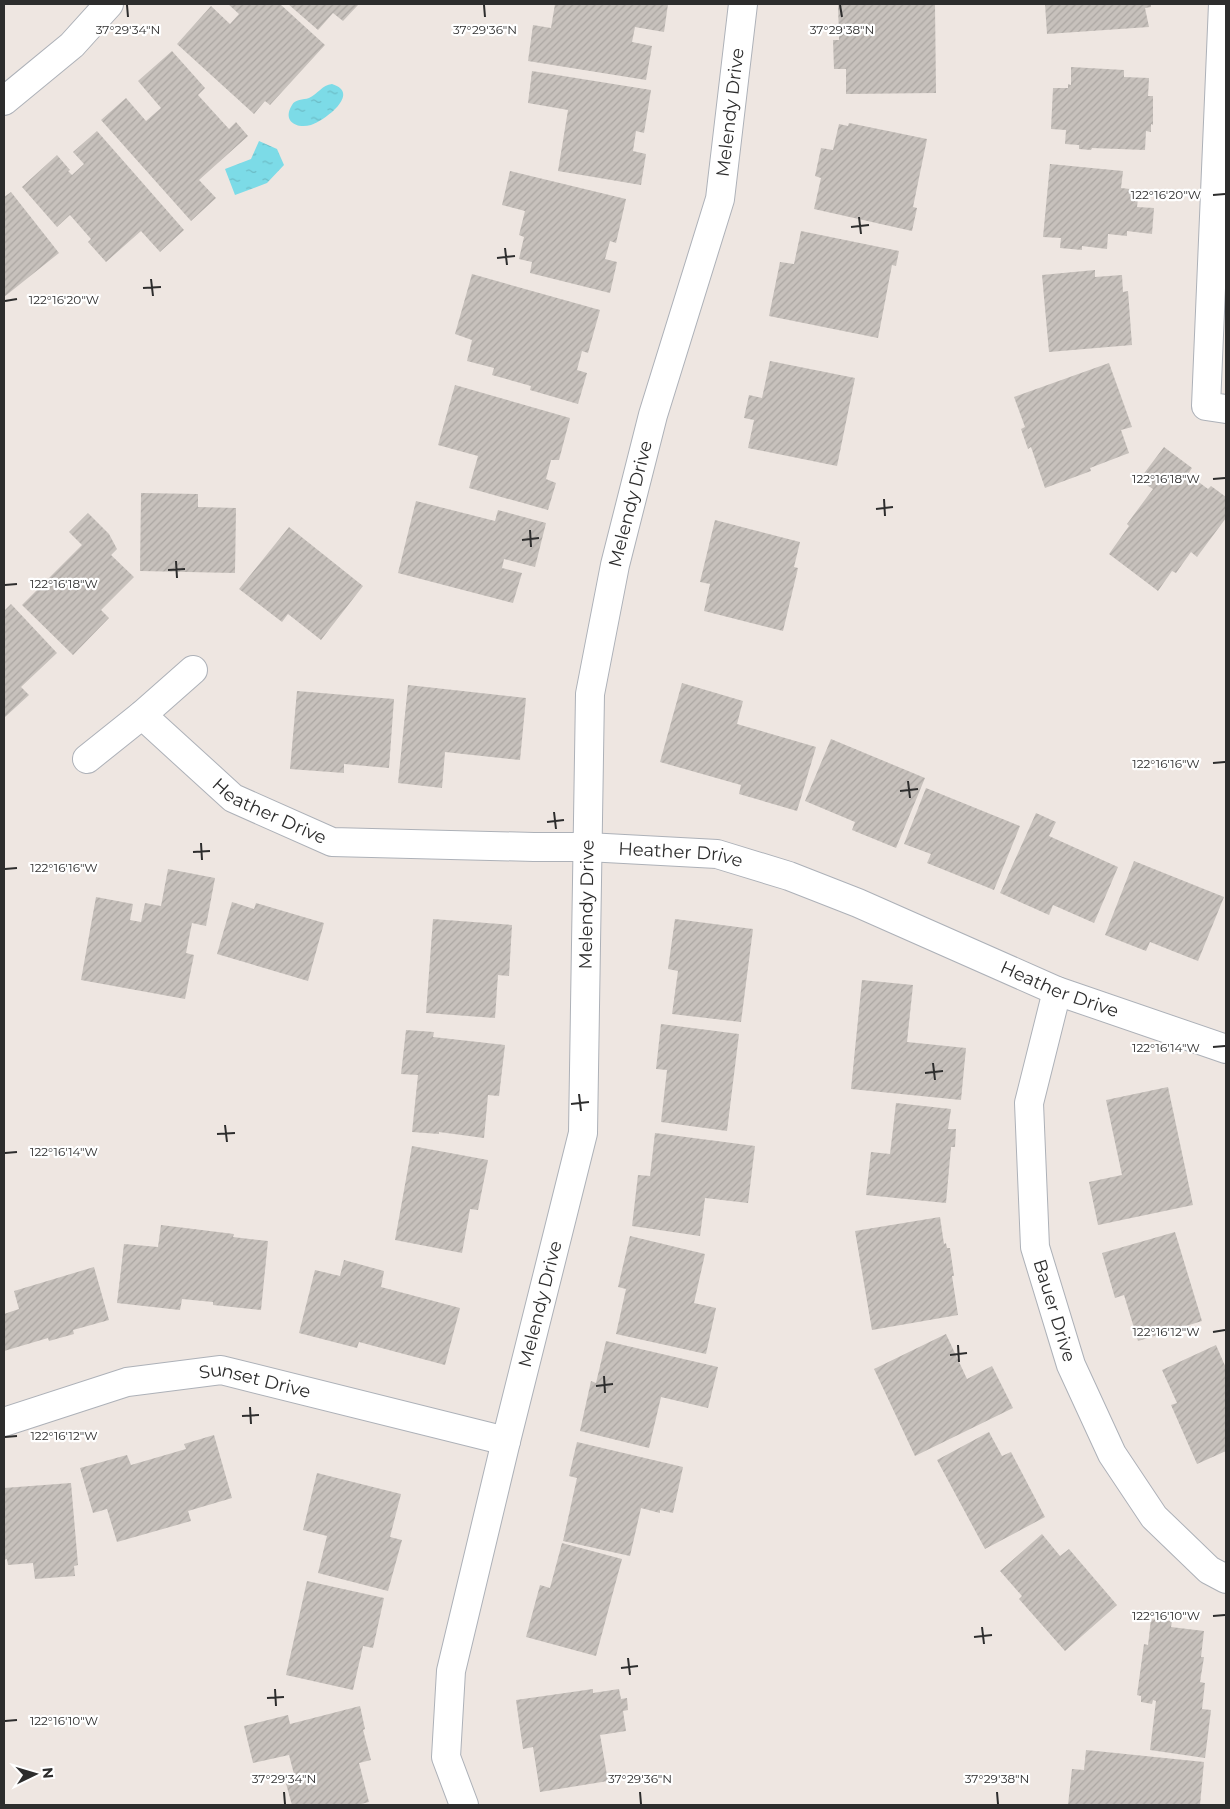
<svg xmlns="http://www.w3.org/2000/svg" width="1230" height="1809" viewBox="0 0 1230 1809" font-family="Montserrat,sans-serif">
  <defs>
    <pattern id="water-ripples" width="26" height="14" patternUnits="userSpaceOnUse" patternTransform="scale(1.25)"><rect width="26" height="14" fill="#7cdbe7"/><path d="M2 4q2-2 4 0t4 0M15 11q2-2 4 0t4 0" fill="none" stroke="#6cbcc6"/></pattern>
    <pattern id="building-hatch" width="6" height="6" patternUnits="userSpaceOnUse" patternTransform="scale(1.25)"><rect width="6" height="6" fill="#c7c1bc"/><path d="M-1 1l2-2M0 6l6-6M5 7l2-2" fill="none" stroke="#aba6a2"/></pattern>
  </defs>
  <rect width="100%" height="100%" fill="#eee6e1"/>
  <g fill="url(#water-ripples)">
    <path d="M332 84C362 93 324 121 311 125 296 129 282 121 292 105 295 99 303 100 309 98 318 94 322 85 332 84Z"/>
    <polygon points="259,141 277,149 284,165 267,183 235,195 225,169 251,159"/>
  </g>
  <g fill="url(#building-hatch)">
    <polygon points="228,4 280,4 325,45 270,105 265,101 254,114 177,44 211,6 230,24 239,14"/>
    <polygon points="288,4 359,4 343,21 333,13 318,30"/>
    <polygon points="555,4 668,4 664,32 635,27 632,42 652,46 646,80 528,61 533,25 551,28"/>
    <polygon points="838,4 935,4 936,93 846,94 846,69 834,69 833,40 839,40"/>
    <polygon points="1045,4 1151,4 1151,7 1145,8 1149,27 1047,34"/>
    <polygon points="172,51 205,88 198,95 229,129 236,122 248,136 199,180 216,198 191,221 101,120 126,98 146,121 161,108 138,81"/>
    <polygon points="1071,67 1124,70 1124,77 1149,78 1148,96 1153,96 1153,125 1151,124 1151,132 1146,131 1145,150 1092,148 1091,150 1079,149 1079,145 1065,144 1066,130 1051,129 1053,88 1068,88 1068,84 1071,85"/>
    <polygon points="532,71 651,90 644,133 636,131 633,151 646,154 641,185 558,171 568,110 528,103"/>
    <polygon points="849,123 927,139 913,207 917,208 912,231 814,209 821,178 815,176 821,148 833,150 839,124 848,126"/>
    <polygon points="97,131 184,230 160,252 141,231 106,262 88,242 91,239 70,215 57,227 22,187 57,155 70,170 68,171 72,175 84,164 73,152"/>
    <polygon points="1050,164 1123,171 1121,188 1139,190 1137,207 1154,208 1152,234 1127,231 1127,236 1108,234 1107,249 1082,246 1082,250 1060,248 1061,238 1043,237"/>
    <polygon points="510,171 626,199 616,243 610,241 605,259 617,262 610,293 530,273 532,262 519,259 524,237 519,235 525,211 502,205"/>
    <polygon points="11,192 59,253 4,297 4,197"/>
    <polygon points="801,231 899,251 896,266 892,265 878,338 769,316 780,262 794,264"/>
    <polygon points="1095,270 1095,277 1122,275 1123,292 1128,291 1132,345 1049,352 1042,275"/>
    <polygon points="472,274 600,310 588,353 582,351 577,370 587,373 578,404 530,390 531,386 492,375 494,368 467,361 472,340 455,334"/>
    <polygon points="770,361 855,378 837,466 748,448 754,420 744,418 749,395 762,398"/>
    <polygon points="1109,363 1132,427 1121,430 1129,453 1090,468 1091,471 1045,488 1031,447 1028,449 1021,429 1025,427 1014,397"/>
    <polygon points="455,385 570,418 559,460 551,460 546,479 556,483 548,510 469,488 478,456 438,445"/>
    <polygon points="1164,447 1192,468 1188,474 1208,489 1211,486 1226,497 1226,518 1197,557 1191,552 1176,573 1172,571 1158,591 1109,554 1129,526 1127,524 1153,489 1139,480"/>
    <polygon points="141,493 198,494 198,507 236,508 235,573 140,571"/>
    <polygon points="416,501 495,521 498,510 546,523 535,567 504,559 502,568 522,573 513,603 398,573"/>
    <polygon points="88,513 109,534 117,549 111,555 134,577 101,610 109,618 73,655 22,605 82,545 69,532"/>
    <polygon points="715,520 800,542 794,567 798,568 783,631 704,611 710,584 700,582"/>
    <polygon points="289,527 363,586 321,640 288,614 282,622 239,589"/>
    <polygon points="11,604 57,653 21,687 29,695 4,718 4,611"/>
    <polygon points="682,683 743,701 737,724 816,747 797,811 739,794 741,785 660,762"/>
    <polygon points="408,685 526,698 520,760 445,752 442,788 398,783"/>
    <polygon points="297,691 394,699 389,768 344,764 344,773 290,769"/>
    <polygon points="831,739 925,778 896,848 852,830 855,822 805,801"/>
    <polygon points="926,788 1020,826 994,890 927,863 931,854 904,844"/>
    <polygon points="1036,813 1056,822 1049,836 1118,867 1094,923 1053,905 1049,915 1000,893"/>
    <polygon points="1134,861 1224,897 1198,961 1150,942 1146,951 1105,935"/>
    <polygon points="168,869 215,878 206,926 192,923 186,953 194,955 185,999 81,980 96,897 133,904 130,920 141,922 145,903 161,906"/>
    <polygon points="232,902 254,909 256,903 324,923 308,981 217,954"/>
    <polygon points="433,919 512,925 509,976 498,975 495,1018 426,1013"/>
    <polygon points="675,919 753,929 741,1022 672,1014 678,971 668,969"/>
    <polygon points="862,980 913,985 907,1042 966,1048 961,1100 851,1089"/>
    <polygon points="661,1024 739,1034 727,1131 661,1122 667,1070 656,1069"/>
    <polygon points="406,1030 434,1032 433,1037 505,1045 499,1096 488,1095 484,1138 439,1132 439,1134 412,1132 418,1075 401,1074"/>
    <polygon points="1168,1087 1193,1205 1098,1225 1089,1182 1122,1175 1106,1100"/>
    <polygon points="896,1103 951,1109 948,1129 956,1129 955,1147 951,1147 946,1203 866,1195 871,1152 890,1154"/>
    <polygon points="655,1133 755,1146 748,1203 705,1198 700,1236 632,1226 638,1175 650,1176"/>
    <polygon points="412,1146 488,1160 478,1210 470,1209 462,1253 395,1240"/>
    <polygon points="940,1217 944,1244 946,1243 947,1248 950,1248 954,1276 952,1276 958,1315 872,1330 855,1231"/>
    <polygon points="161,1225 234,1234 233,1237 268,1241 261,1310 213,1305 213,1302 182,1299 180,1310 117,1303 124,1244 158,1247"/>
    <polygon points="1175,1232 1202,1321 1138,1341 1124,1295 1115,1298 1102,1253"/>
    <polygon points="630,1236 705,1254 694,1303 716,1308 706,1354 616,1334 626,1289 618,1287"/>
    <polygon points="344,1260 384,1271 381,1287 460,1308 445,1365 359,1342 357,1348 299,1333 315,1270 340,1276"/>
    <polygon points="94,1267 109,1320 73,1330 74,1334 49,1341 48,1338 4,1351 4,1314 19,1309 14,1291"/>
    <polygon points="946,1334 967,1379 992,1366 1013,1408 915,1456 874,1369"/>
    <polygon points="606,1341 718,1367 708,1408 661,1397 649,1448 580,1431 591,1381 596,1383"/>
    <polygon points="1216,1345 1226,1368 1226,1451 1197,1464 1171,1405 1177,1403 1162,1370"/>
    <polygon points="989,1432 1002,1456 1011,1452 1045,1517 985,1549 937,1460"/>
    <polygon points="214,1435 232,1498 188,1511 191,1521 117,1542 107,1509 93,1513 80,1468 127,1455 131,1465 186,1449 184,1444"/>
    <polygon points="577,1442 683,1467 673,1513 660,1510 660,1513 641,1508 630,1556 563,1541 577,1478 569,1476"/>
    <polygon points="317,1473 401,1494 390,1537 402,1540 388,1591 318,1573 327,1536 303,1530"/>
    <polygon points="71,1483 78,1565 74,1566 75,1576 35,1579 33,1563 8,1565 7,1559 4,1560 4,1488"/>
    <polygon points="1042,1534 1060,1556 1069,1549 1117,1605 1065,1651 1019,1599 1022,1596 1000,1571"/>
    <polygon points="562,1543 622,1559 596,1656 526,1637 540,1585 550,1588"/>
    <polygon points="307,1581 384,1598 373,1648 363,1646 353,1690 286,1675"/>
    <polygon points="1151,1619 1172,1621 1171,1627 1204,1631 1201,1657 1204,1657 1200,1682 1205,1683 1202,1709 1211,1710 1205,1758 1150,1750 1156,1701 1153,1700 1152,1704 1141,1702 1141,1696 1137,1695 1144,1644 1148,1645"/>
    <polygon points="593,1689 593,1693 619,1689 621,1699 627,1698 628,1710 623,1711 626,1731 600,1735 608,1781 540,1792 533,1747 523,1749 516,1700"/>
    <polygon points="360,1706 365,1729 363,1730 371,1760 359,1763 369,1802 357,1805 292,1805 285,1780 295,1778 289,1755 253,1763 244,1726 288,1715 290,1724"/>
    <polygon points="1086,1750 1204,1762 1200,1805 1068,1805 1072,1769 1084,1770"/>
  </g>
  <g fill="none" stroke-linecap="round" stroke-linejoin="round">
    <defs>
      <g id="minor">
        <polyline points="1223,4 1206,406 1226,409"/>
        <polyline points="4,101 72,45 109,4"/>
        <polyline points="142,715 193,670"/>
        <path id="s1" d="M87 759 142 715 233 798 332 842 534 847H587L717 854 789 876 858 903 1057 991 1226 1049"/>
        <path id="s2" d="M1057 991 1029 1103 1035 1247 1071 1365 1112 1454 1154 1517 1209 1570 1226 1579"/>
        <path id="s3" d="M4 1422 127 1382 221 1370 506 1441"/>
        <path id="s4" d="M464 1805 446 1757 451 1671 506 1441 583 1133 590 694 615 565 653 415 720 199 743 4"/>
      </g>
    </defs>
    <use href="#minor" stroke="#adb1b8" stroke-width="30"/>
    <use href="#minor" stroke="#fff" stroke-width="28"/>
  </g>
  <path fill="none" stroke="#2d2d2d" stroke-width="2" d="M127 5 128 17M484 5 485 17M840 5 842 17M1213 195 1225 194M859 217 861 234M851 227 869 225M505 248 507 265M497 258 515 256M151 279 153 296M143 288 161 287M5 301 17 299M1213 479 1225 478M884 499 885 516M876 509 893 507M530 530 531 547M522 540 539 538M176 561 177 578M168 570 185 569M5 585 17 584M1213 763 1225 762M908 781 910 798M900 791 918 789M554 812 556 829M547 822 564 820M201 843 202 860M193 852 210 851M5 869 17 868M1213 1047 1225 1046M933 1063 935 1080M925 1073 943 1071M579 1094 581 1111M571 1104 589 1102M225 1125 227 1142M217 1134 235 1133M5 1153 17 1152M1213 1332 1225 1330M958 1345 959 1362M950 1355 967 1353M604 1376 605 1393M596 1386 613 1384M250 1407 251 1424M242 1416 259 1415M5 1437 17 1436M1213 1616 1225 1615M982 1627 984 1644M974 1637 992 1635M628 1658 630 1675M621 1668 638 1666M275 1689 276 1706M267 1698 284 1697M5 1721 17 1720M284 1792 285 1804M640 1792 641 1804M997 1792 998 1804"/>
  <g text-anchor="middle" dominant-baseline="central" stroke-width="4.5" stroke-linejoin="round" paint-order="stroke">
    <g font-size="18" fill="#2d2d2d" stroke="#fff">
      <text stroke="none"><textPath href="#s4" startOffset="1730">Melendy Drive</textPath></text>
      <text stroke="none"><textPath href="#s4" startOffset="1325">Melendy Drive</textPath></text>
      <text stroke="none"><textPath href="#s1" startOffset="232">Heather Drive</textPath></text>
      <text stroke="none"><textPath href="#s1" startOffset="651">Heather Drive</textPath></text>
      <text stroke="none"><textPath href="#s4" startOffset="920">Melendy Drive</textPath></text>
      <text stroke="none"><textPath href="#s1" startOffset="1056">Heather Drive</textPath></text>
      <text stroke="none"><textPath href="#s4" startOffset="515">Melendy Drive</textPath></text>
      <text stroke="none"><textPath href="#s2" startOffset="326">Bauer Drive</textPath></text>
      <text stroke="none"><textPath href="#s3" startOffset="259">Sunset Drive</textPath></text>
    </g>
  </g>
  <g font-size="12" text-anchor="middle" fill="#2d2d2d" stroke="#fff" stroke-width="4.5" stroke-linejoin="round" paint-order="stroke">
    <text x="128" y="34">37°29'34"N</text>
    <text x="485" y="34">37°29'36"N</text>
    <text x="842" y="34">37°29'38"N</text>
    <text x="1166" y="199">122°16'20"W</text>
    <text x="64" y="304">122°16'20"W</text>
    <text x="1166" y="483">122°16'18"W</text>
    <text x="64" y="588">122°16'18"W</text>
    <text x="1166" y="768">122°16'16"W</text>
    <text x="64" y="872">122°16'16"W</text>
    <text x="1166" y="1052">122°16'14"W</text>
    <text x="64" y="1156">122°16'14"W</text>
    <text x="1166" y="1336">122°16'12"W</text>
    <text x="64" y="1440">122°16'12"W</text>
    <text x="1166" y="1620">122°16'10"W</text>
    <text x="64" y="1725">122°16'10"W</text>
    <text x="284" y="1783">37°29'34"N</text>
    <text x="640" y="1783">37°29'36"N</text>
    <text x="997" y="1783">37°29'38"N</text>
  </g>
  <rect width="1230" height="1809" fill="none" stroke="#2d2d2d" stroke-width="10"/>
  <g transform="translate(35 1774) rotate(85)" stroke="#ffffff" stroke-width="4" paint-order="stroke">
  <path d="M0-4L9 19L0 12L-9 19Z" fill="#2d2d2d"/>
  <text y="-8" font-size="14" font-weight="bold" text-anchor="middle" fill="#2d2d2d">N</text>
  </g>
</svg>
